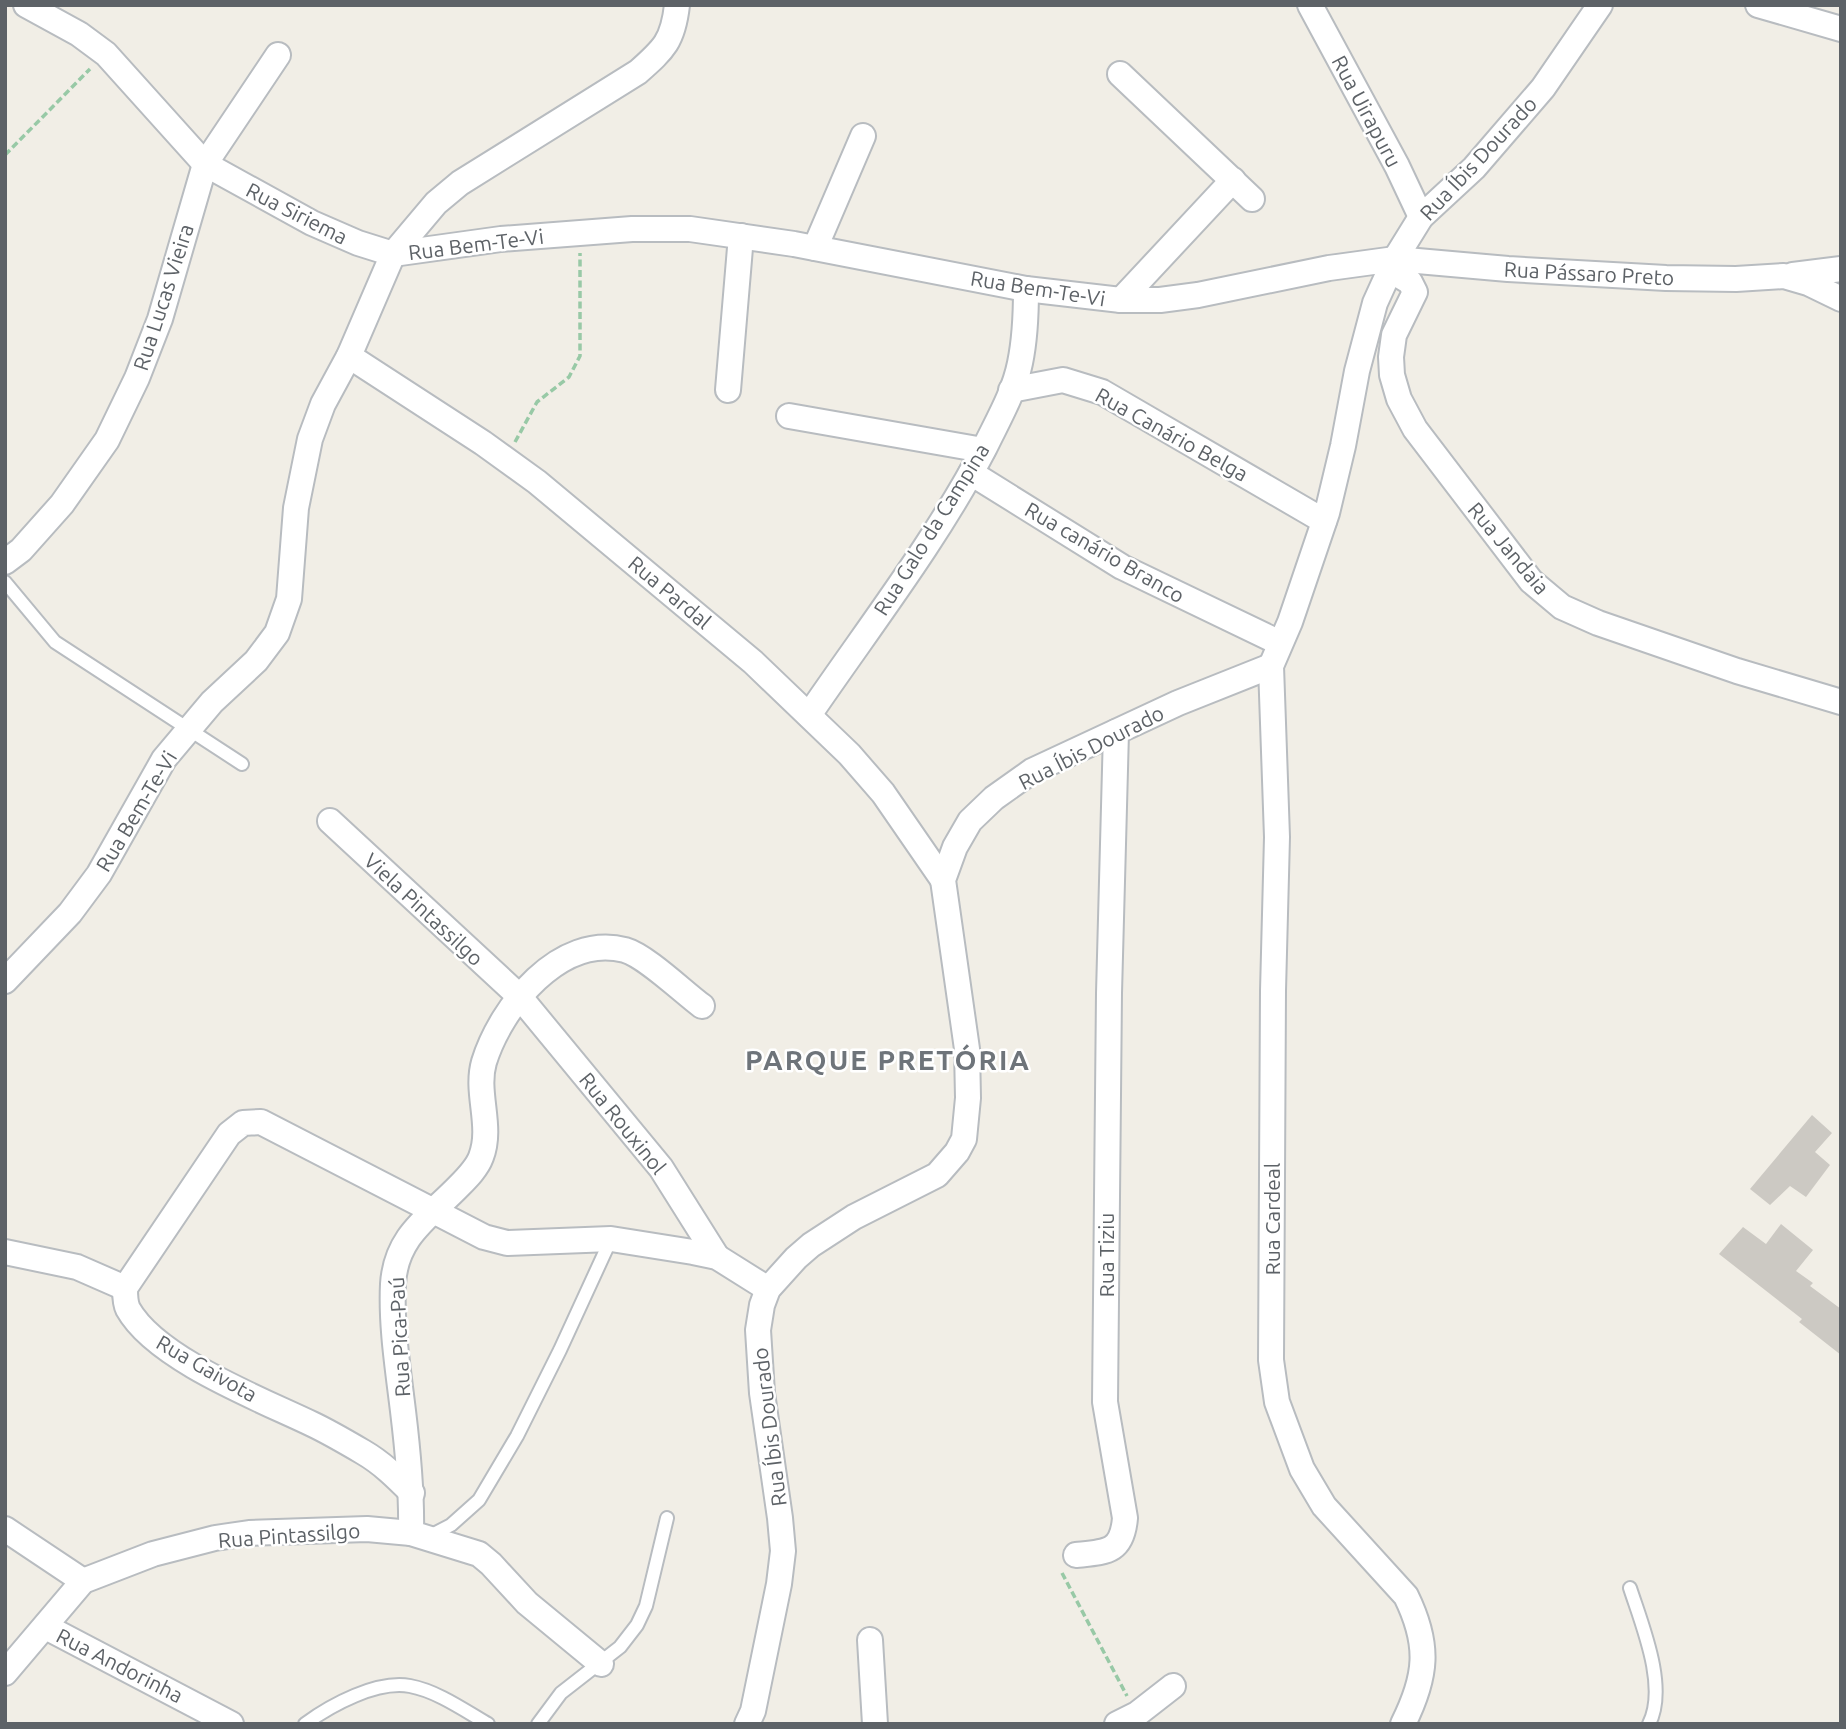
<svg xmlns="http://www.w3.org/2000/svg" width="1846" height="1729" viewBox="0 0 1846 1729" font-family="Ubuntu,sans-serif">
  <rect width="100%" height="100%" fill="#f1eee6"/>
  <g fill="#ccc9c3">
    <polygon points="1812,1115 1832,1133 1815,1152 1830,1165 1806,1197 1790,1186 1770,1205 1750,1189"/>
    <polygon points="1781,1224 1813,1250 1796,1271 1813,1283 1810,1286 1841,1309 1841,1355 1799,1322 1802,1319 1719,1254 1743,1227 1766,1244"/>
  </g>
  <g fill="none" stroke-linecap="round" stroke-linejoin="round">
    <defs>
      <g id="service">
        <polyline points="5,582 55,642 242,764"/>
        <polyline points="428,1537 451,1525 479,1500 517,1436 560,1350 611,1239"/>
        <path d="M1630 1588C1642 1625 1668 1687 1649 1724"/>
        <path d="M305 1724C331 1705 377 1680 410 1686 437 1691 464 1710 488 1724"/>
        <polyline points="538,1724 561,1693 620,1647 637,1625 646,1606 667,1518"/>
      </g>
      <g id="minor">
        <polyline points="26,5 79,34 106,54 205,164 312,223 358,243 393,254 501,239 632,229 690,229 794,244 1026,289 1121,300 1160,300 1198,295 1329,268 1395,259 1508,269 1666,278 1736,279 1784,276 1808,283 1841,299"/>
        <polyline points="1310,5 1397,166 1421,217"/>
        <polyline points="1758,5 1841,29"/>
        <polyline points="1120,74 1252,199"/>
        <polyline points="815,248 863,136"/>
        <polyline points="1390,270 1410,282 1415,292 1394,335 1391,357 1392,375 1399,399 1415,429 1531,581 1562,607 1598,623 1737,671 1841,702"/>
        <polyline points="1793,275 1841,269"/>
        <polyline points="1121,300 1233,180"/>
        <polyline points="349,356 483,443 537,482 753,662 849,754 883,793 943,880"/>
        <polyline points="728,390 741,236"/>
        <polyline points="1011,390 1063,380 1102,392 1324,521"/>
        <polyline points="789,416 983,450"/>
        <polyline points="971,473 1122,567 1280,643"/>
        <polyline points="5,562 21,550 62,504 107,440 137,378 160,319 205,164 278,55"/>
        <path d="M809 715C869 627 936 541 985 447 998 420 1014 393 1020 363 1025 339 1026 314 1026 289"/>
        <polyline points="330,821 519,996 661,1168 717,1257"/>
        <path d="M5 981 70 913 99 874 164 759 212 702 256 661 277 633 289 599 296 508 310 439 323 404 349 356 393 254 436 203 460 183 638 72C664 49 673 41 677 5"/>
        <polyline points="5,1252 77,1267 125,1288"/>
        <path d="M412 1493C396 1477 382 1463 363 1452 346 1442 329 1432 312 1424 260 1399 156 1359 128 1309 125 1303 125 1295 125 1288L229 1134 243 1123 261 1122 484 1237 507 1243 611 1239 693 1252 717 1257 768 1289"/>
        <polyline points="5,1529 83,1581"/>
        <path d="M1076 1555C1106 1552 1122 1553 1125 1518L1105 1402 1109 993 1116 732"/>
        <polyline points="46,1627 231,1724"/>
        <polyline points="870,1640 875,1724"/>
        <path d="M601 1664 527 1603 491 1564 479 1554 411 1533C412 1492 408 1452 403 1411 398 1369 391 1326 393 1284 396 1236 428 1218 459 1186 467 1178 477 1168 481 1157 493 1126 475 1093 484 1062 501 1007 560 933 625 950 646 956 683 992 702 1006"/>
        <polyline points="5,1673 83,1581 153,1554 215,1538 249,1533 367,1529 411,1533"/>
        <polyline points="747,1724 753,1711 779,1584 783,1551 780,1518 762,1393 758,1330 762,1305 768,1289 796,1258 811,1245 854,1217 937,1175 957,1152 964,1139 968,1098 967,1049 943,880 955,847 970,821 994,798 1032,771 1178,703 1271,666"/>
        <polyline points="1117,1724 1137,1714 1173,1686"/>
        <path d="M1403 1724C1427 1676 1430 1645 1406 1596L1324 1506 1302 1469 1277 1402 1271 1360 1273 991 1277 837 1271 666 1290 622 1327 513 1343 446 1357 371 1375 303 1395 259 1421 217 1474 168 1543 88 1600 5"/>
      </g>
    </defs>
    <use href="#service" stroke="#b8bcc0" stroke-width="16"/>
    <use href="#minor" stroke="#b8bcc0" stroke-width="28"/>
    <g stroke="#98c9a6" stroke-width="3.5" stroke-dasharray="7 3.5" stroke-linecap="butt">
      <polyline points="5,155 90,69"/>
      <polyline points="515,442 537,402 569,377 580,356 580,253"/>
      <polyline points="1062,1573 1127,1696"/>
    </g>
    <use href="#service" stroke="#fff" stroke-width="12"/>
    <use href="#minor" stroke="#fff" stroke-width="24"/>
  </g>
  <g text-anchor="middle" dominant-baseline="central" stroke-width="5" stroke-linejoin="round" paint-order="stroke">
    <g font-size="21" fill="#5d6267" stroke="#fff">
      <text transform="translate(1367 111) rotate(62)">Rua Uirapuru</text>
      <text transform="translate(1478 158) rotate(-47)">Rua Íbis Dourado</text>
      <text transform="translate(297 213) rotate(27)">Rua Siriema</text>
      <text transform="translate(476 244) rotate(-7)">Rua Bem-Te-Vi</text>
      <text transform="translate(1589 273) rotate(3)">Rua Pássaro Preto</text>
      <text transform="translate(1038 288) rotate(9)">Rua Bem-Te-Vi</text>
      <text transform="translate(163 297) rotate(-72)">Rua Lucas Vieira</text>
      <text transform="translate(1172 434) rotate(29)">Rua Canário Belga</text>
      <text transform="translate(931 529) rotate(-58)">Rua Galo da Campina</text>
      <text transform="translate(1509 548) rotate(50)">Rua Jandaia</text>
      <text transform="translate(1105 552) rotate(30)">Rua canário Branco</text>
      <text transform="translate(670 592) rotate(40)">Rua Pardal</text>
      <text transform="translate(1091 747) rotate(-27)">Rua Íbis Dourado</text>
      <text transform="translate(136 811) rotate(-59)">Rua Bem-Te-Vi</text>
      <text transform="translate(424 909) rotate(43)">Viela Pintassilgo</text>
      <text transform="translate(623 1123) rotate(51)">Rua Rouxinol</text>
      <text transform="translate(1272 1219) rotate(-90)">Rua Cardeal</text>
      <text transform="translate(1106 1255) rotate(-90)">Rua Tiziu</text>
      <text transform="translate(399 1337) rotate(-93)">Rua Pica-Paú</text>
      <text transform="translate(207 1368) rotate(30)">Rua Gaivota</text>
      <text transform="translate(769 1427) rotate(-97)">Rua Íbis Dourado</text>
      <text transform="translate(289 1535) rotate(-4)">Rua Pintassilgo</text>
      <text transform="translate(120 1665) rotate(27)">Rua Andorinha</text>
    </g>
    <g font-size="28" font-weight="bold" letter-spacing="2" fill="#6e747a" stroke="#fff">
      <text x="888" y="1059">PARQUE PRETÓRIA</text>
    </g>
  </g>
  <rect width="1846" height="1729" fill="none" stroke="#5d6267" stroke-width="14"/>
</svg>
